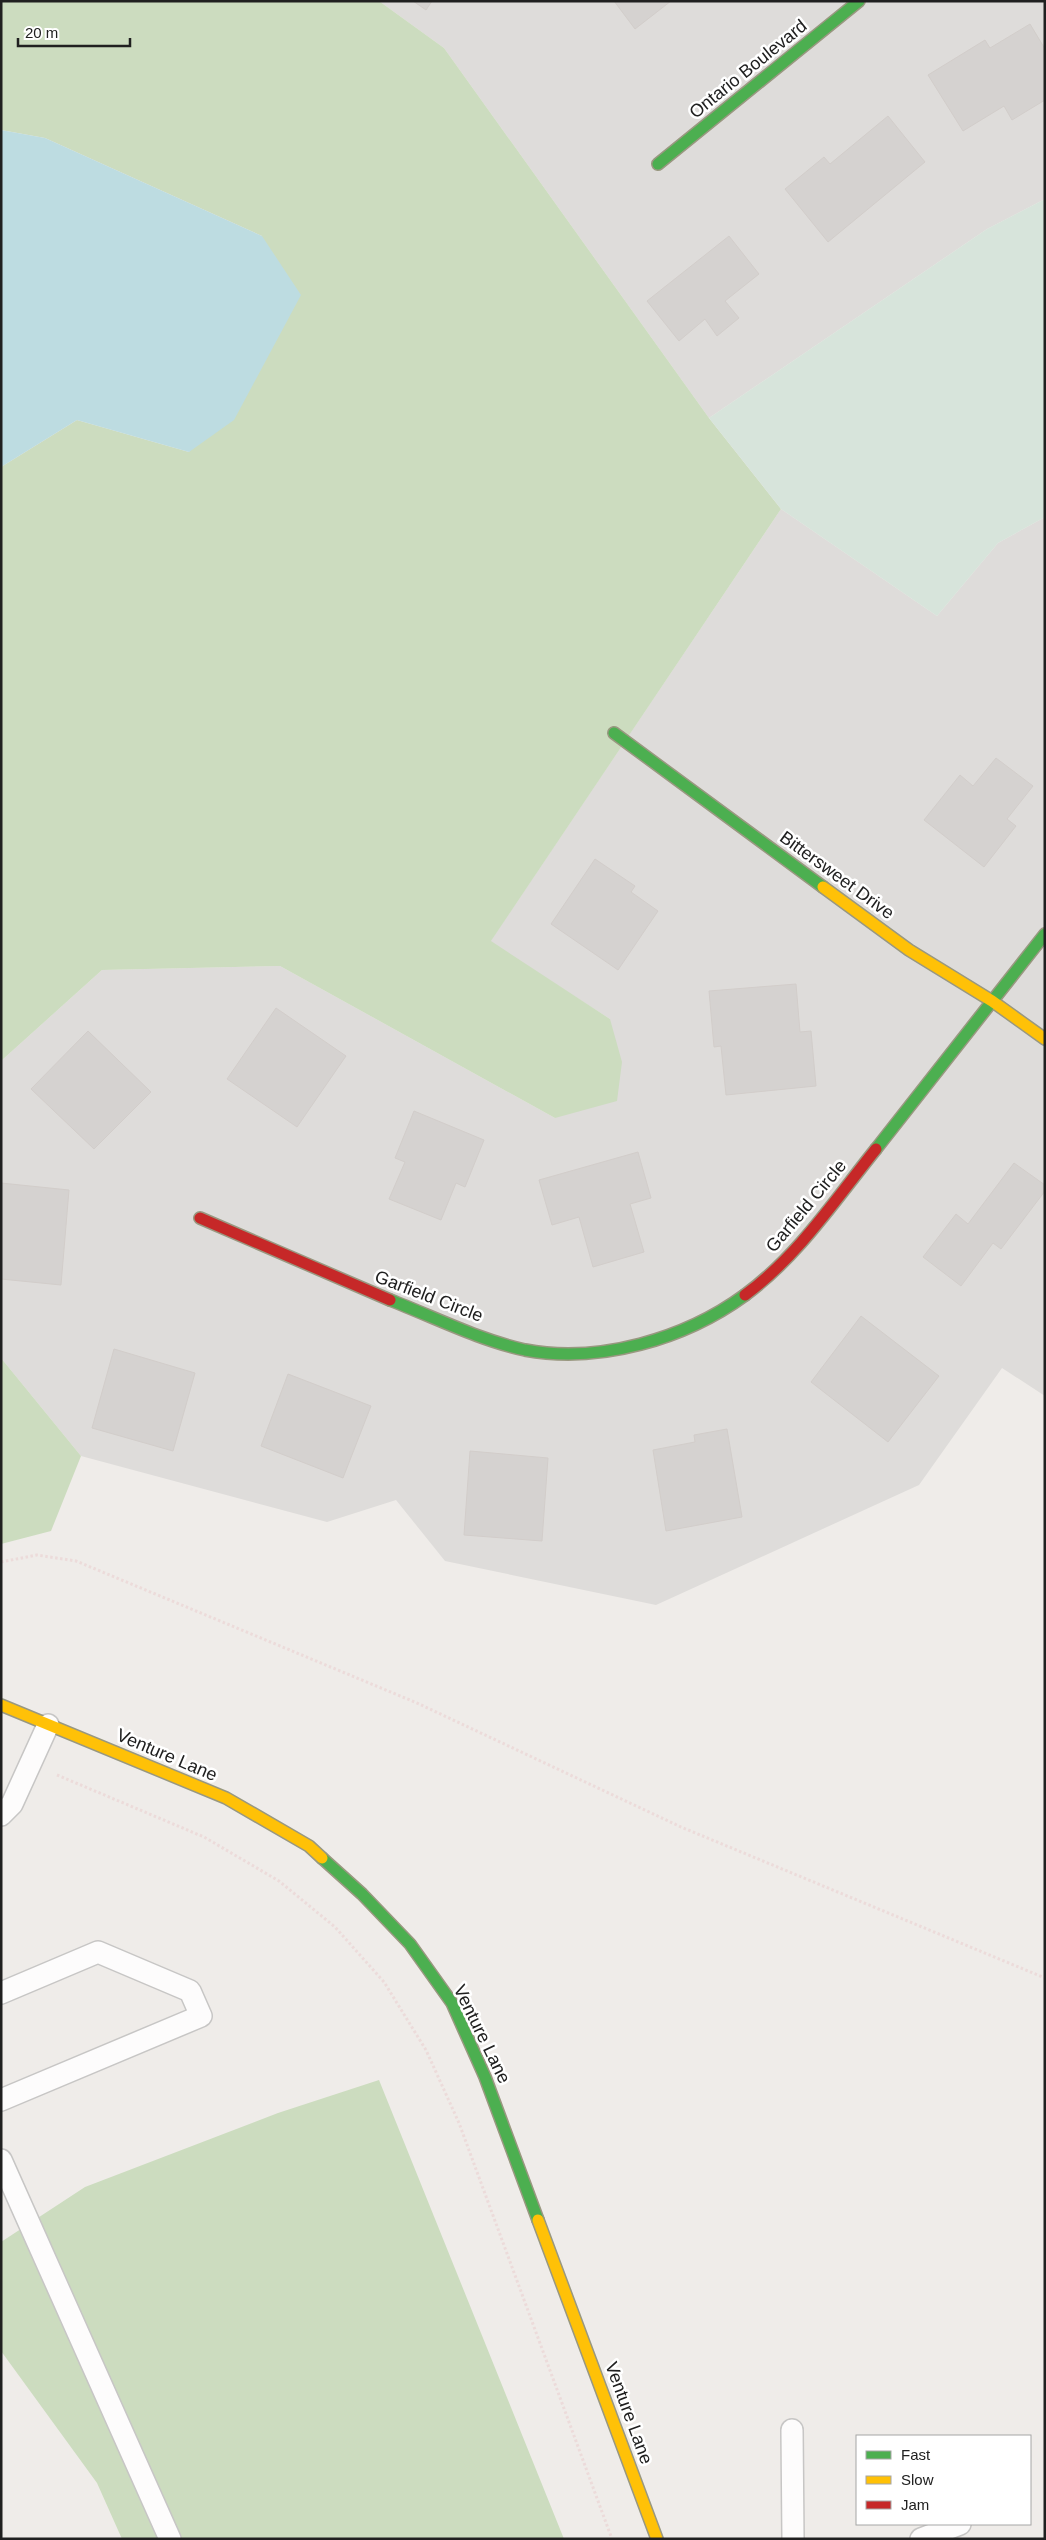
<svg xmlns="http://www.w3.org/2000/svg" width="1046" height="2540" font-family="Helvetica,sans-serif">
  <style>
    .residential { fill: #dedcda }
    .forest { fill: #ccdcbf }
    .wetland { fill: #d7e4db }
    .water { fill: #bddce1 }
    .building { fill: #d5d2d0; stroke: #d2cdca }
    .lines { fill: none; stroke-linecap: round; stroke-linejoin: round }
    .lane-casing { stroke: #c7c6c5; stroke-width: 24 }
    .fast-casing { stroke: #999880; stroke-width: 14 }
    .slow-casing { stroke: #999880; stroke-width: 14 }
    .jam-casing { stroke: #999880; stroke-width: 14 }
    .path { stroke: #ecdbda; stroke-width: 3; stroke-dasharray: 2.5 2.5; stroke-linecap: butt }
    .lane { stroke: #fdfcfc; stroke-width: 21 }
    .fast { stroke: #4caf50; stroke-width: 11 }
    .slow { stroke: #ffc107; stroke-width: 11 }
    .jam { stroke: #c62828; stroke-width: 11 }
    .labels { text-anchor: middle; stroke-width: 5; stroke-linejoin: round; paint-order: stroke }
    .street-label { font-size: 18px; fill: #202020; stroke: #fff }
  </style>
  <rect width="100%" height="100%" fill="#efece9"/>
  <path class="residential" d="M379,1H1045V199L987,229L709,418L444,48Z
    M781,509L937,616L998,543L1045,517V1396L1002,1368L919,1485L656,1605L445,1561L396,1500L327,1522L81,1456L1,1358V1061L102,970L280,966L555,1118L610,1019L490,942Z"/>
  <path class="forest" d="M1,1H379L444,48L709,418L781,509L491,941L610,1019L622,1062L617,1101L555,1118L280,966L102,970L1,1061V467L77,420L189,452L262,236L45,138L1,130Z
    M1,1358L81,1456L51,1531L1,1544Z
    M379,2080L564,2539H122L97,2483L1,2351V2242L85,2187L278,2113Z"/>
  <path class="wetland" d="M1045,199V517L998,543L937,616L781,509L709,418L987,229Z"/>
  <path class="water" d="M1,130L45,138L262,236L301,295L234,420L189,452L77,420L1,467Z"/>
  <path class="building" d="M413,1H432L426,10Z
    M614,1H671L635,29Z
    M1030,24L1045,49V100L1012,120L1004,106L963,131L928,75L985,40L990,48Z
    M888,116L925,162L828,242L785,189L824,157L830,164Z
    M729,236L759,274L725,301L739,318L717,336L705,319L679,341L647,301Z
    M996,758L1033,786L1007,819L1016,826L984,867L924,820L960,775L973,786Z
    M595,859L635,886L631,892L658,911L618,970L551,924Z
    M796,984L800,1032L811,1031L816,1086L726,1095L721,1046L714,1047L709,991Z
    M276,1008L346,1056L297,1127L227,1079Z
    M88,1031L151,1092L94,1149L31,1089Z
    M414,1111L484,1140L465,1187L456,1183L441,1220L389,1199L405,1162L395,1158Z
    M638,1152L651,1198L630,1204L644,1252L593,1267L579,1217L552,1225L539,1180Z
    M1014,1163L1045,1185V1191L1001,1249L993,1243L961,1286L923,1257L956,1214L968,1224Z
    M1,1183L69,1190L61,1285L1,1279Z
    M861,1316L939,1376L888,1442L811,1382Z
    M114,1349L195,1373L173,1451L92,1428Z
    M288,1374L371,1406L343,1478L261,1446Z
    M727,1429L742,1517L666,1531L653,1450L695,1442L694,1435Z
    M470,1451L548,1458L542,1541L464,1535Z"/>
  <g class="lines">
    <g class="lane-casing">
      <path id="lane" d="M1,1815L12,1804L48,1725
        M1,1993L98,1952L190,1991L201,2016L1,2100
        M1,2160L170,2539
        M792,2430L793,2539
        M921,2539L960,2524"/>
    </g>
    <g class="fast-casing">
      <path id="fast" d="M658,164L859,1
        M614,733L823,887
        M876,1149L1045,934
        M390,1300C434,1317 479,1340 525,1350C599,1364 685,1339 745,1295
        M322,1858L362,1894L410,1944L452,2003L485,2077L538,2220"/>
    </g>
    <g class="slow-casing">
      <path id="slow" d="M823,887L909,950L992,1001L1045,1039
        M1,1705L226,1798L309,1846L322,1858
        M538,2220L657,2539"/>
    </g>
    <g class="jam-casing">
      <path id="jam" d="M200,1218L390,1300
        M745,1295C798,1256 835,1200 876,1149"/>
    </g>
    <path class="path" d="M1,1562L37,1555L76,1561L417,1703L681,1827L1045,1978
      M57,1775L204,1837L279,1881L335,1927L384,1982L426,2050L459,2123L612,2539"/>
    <use href="#lane" class="lane"/>
    <use href="#fast" class="fast"/>
    <use href="#slow" class="slow"/>
    <use href="#jam" class="jam"/>
  </g>
  <g class="labels">
    <g class="street-label">
      <text transform="translate(748 69) rotate(-39)" y="6">Ontario Boulevard</text>
      <text transform="translate(837 875) rotate(36)" y="6">Bittersweet Drive</text>
      <text transform="translate(806 1206) rotate(-50)" y="6">Garfield Circle</text>
      <text transform="translate(429 1296) rotate(21)" y="6">Garfield Circle</text>
      <text transform="translate(167 1755) rotate(23)" y="6">Venture Lane</text>
      <text transform="translate(482 2034) rotate(64)" y="6">Venture Lane</text>
      <text transform="translate(629 2413) rotate(70)" y="6">Venture Lane</text>
    </g>
  </g>
  <rect width="1046" height="2540" fill="none" stroke="#202020" stroke-width="5"/>
  <rect x="856" y="2435" width="175" height="90" fill="#ffffff" stroke="#a6a6a6"/>
  <rect x="866" y="2451" width="25" height="8" fill="#4caf50" stroke="#a6a6a6"/>
  <text x="901" y="2460" font-size="15" fill="#202020">Fast</text>
  <rect x="866" y="2476" width="25" height="8" fill="#ffc107" stroke="#a6a6a6"/>
  <text x="901" y="2485" font-size="15" fill="#202020">Slow</text>
  <rect x="866" y="2501" width="25" height="8" fill="#c62828" stroke="#a6a6a6"/>
  <text x="901" y="2510" font-size="15" fill="#202020">Jam</text>
  <path d="M18 38v8h112v-8" fill="none" stroke="#202020" stroke-width="2.5"/>
  <text x="25" y="38" font-size="15" fill="#202020" stroke="#ffffff" stroke-width="4" paint-order="stroke">20 m</text>
</svg>
